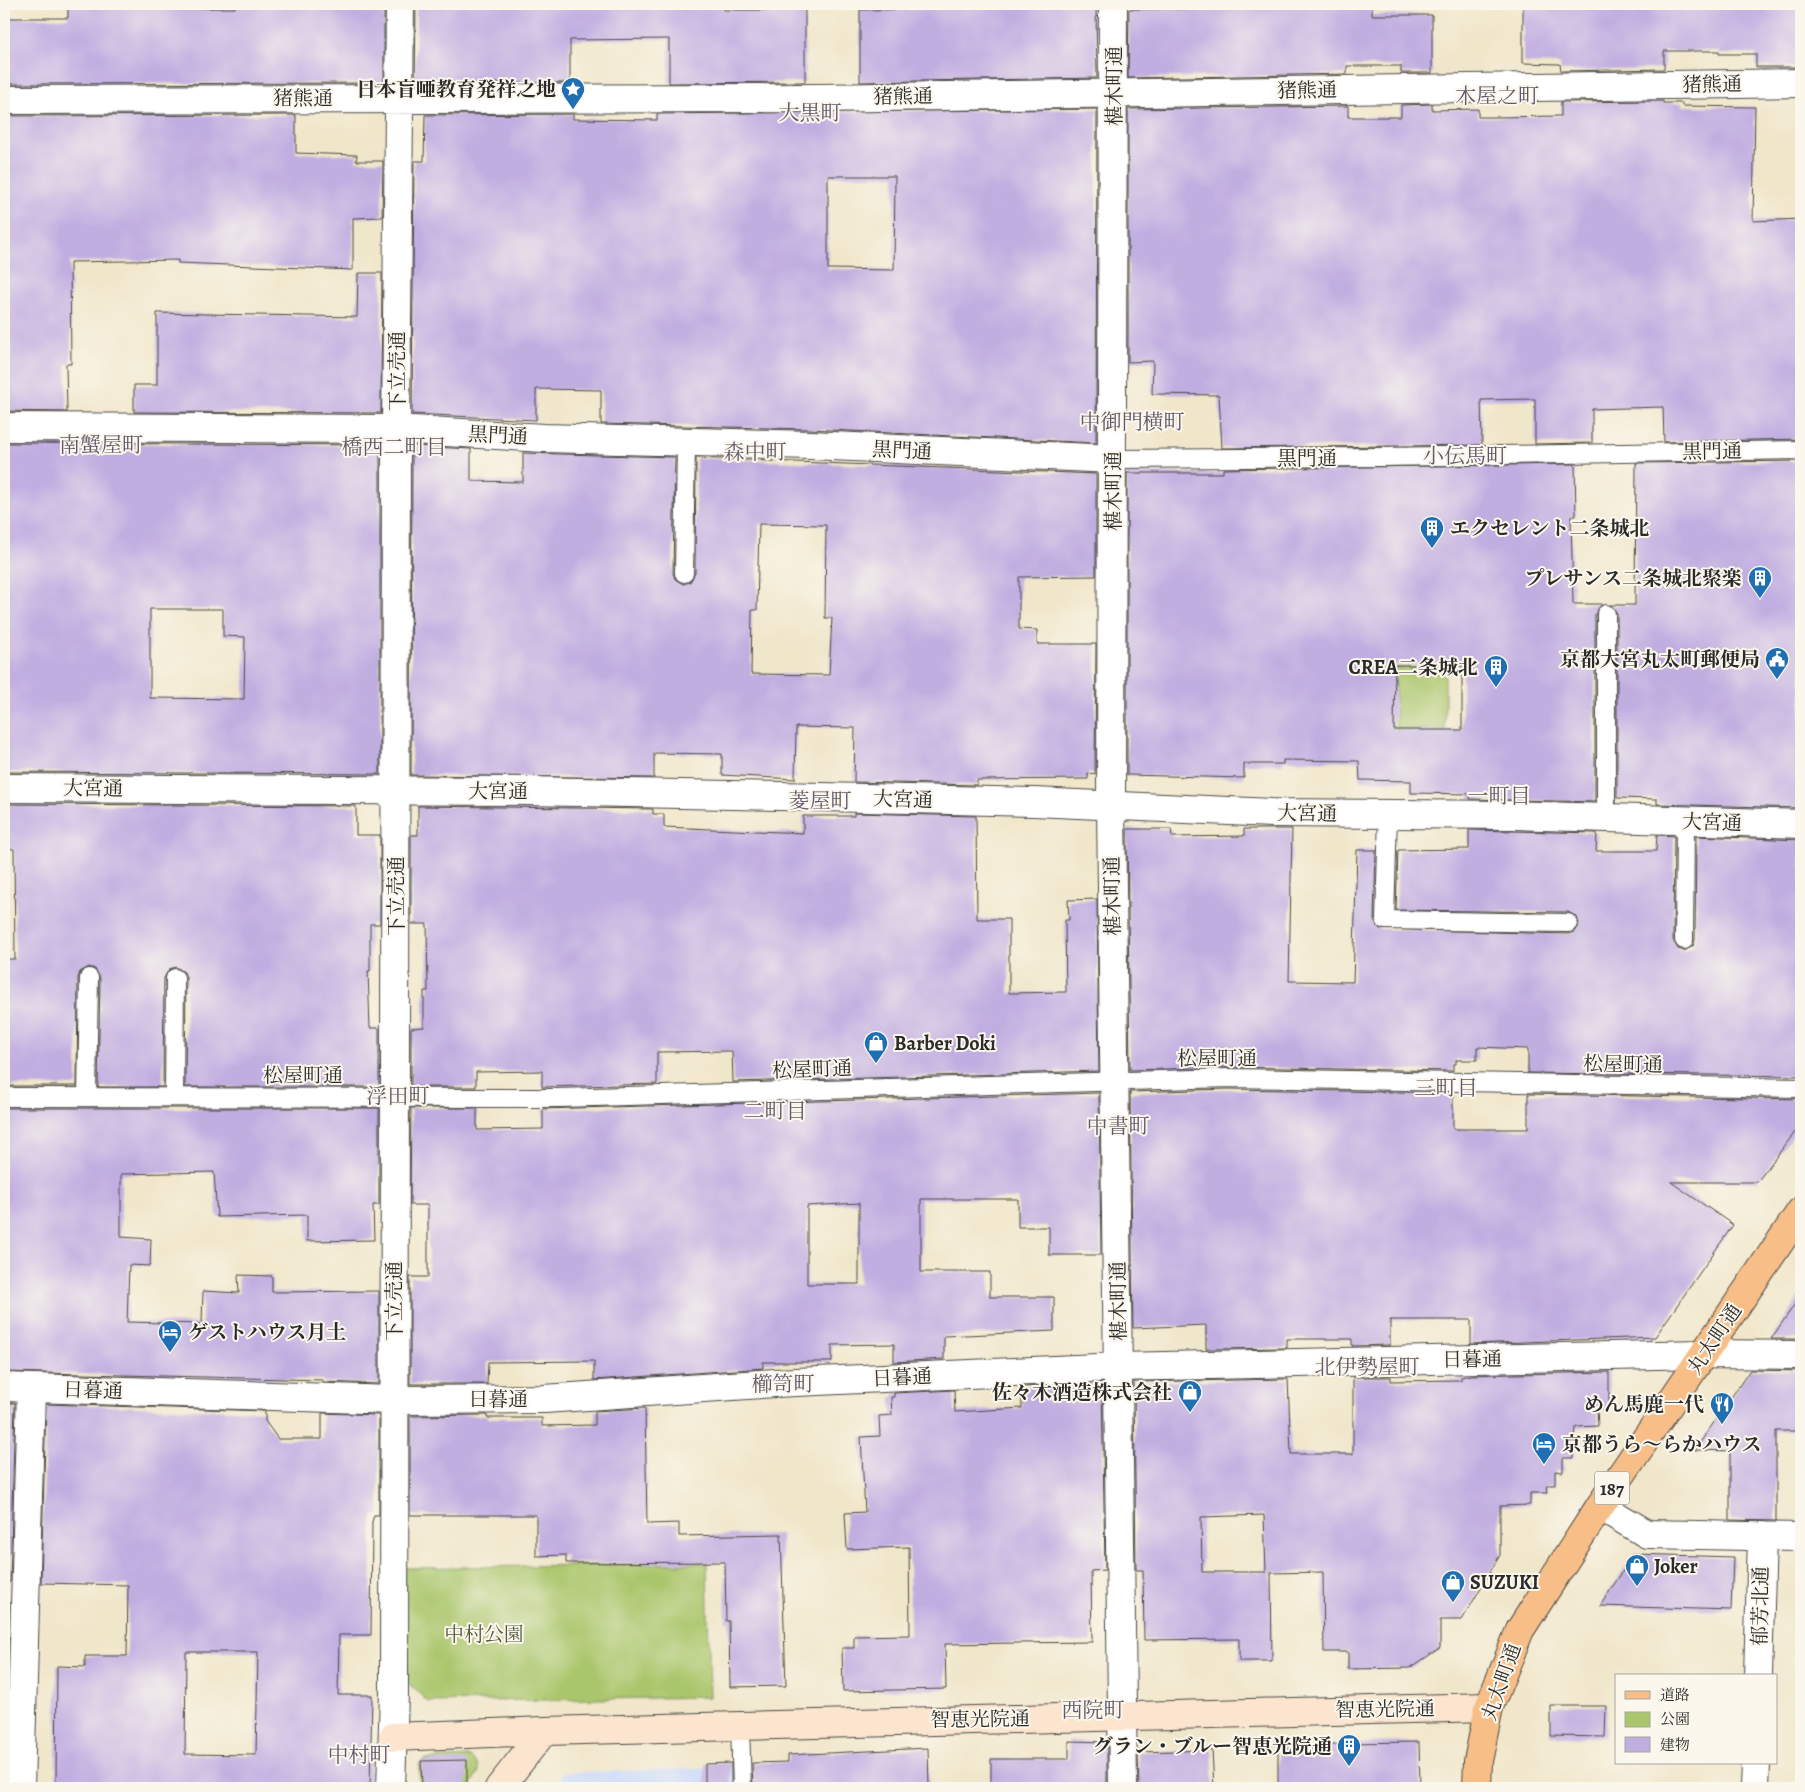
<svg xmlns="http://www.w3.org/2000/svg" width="1805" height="1792" font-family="Alegreya,'Noto Serif JP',serif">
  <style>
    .built { fill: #ccdbf9 }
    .green { fill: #aac66c; stroke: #6a784c }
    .building { fill: #c1aee1; fill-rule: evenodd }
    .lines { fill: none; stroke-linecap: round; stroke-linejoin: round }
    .lane-casing { stroke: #494743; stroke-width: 20 }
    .street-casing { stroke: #494743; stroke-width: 30 }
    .secondary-casing { stroke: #494743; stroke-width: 30 }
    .primary-casing { stroke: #494743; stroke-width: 30 }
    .lane { stroke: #fff; stroke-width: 18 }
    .street { stroke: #fff; stroke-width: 28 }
    .secondary { stroke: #fce5cf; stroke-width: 28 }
    .primary { stroke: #f7be88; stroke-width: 28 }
    .labels { text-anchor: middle; stroke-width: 4; stroke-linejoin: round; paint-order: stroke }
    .shield { fill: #fbf7ec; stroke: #696865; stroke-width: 1 }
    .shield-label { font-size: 19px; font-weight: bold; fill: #2b2b2b }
    .street-label { font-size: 20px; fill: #2b2b2b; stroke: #fbf7ec }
    .poi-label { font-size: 20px; font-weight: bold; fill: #2b2b2b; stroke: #fbf7ec; text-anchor: end }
    .park-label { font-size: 20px; fill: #515a3e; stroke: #fbf7ec }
    .neighbourhood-label { font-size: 21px; fill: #60596b; stroke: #fbf7ec }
  </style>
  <rect width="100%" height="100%" fill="#fbf7ec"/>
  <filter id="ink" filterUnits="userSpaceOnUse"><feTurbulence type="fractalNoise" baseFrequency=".02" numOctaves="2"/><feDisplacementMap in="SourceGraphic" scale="10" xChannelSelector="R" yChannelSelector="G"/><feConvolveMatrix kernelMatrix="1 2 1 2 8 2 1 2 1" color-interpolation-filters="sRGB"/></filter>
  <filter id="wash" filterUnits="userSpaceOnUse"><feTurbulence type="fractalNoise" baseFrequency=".0096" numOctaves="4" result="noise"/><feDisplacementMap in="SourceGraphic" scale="20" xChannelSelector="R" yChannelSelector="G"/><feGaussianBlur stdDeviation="1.12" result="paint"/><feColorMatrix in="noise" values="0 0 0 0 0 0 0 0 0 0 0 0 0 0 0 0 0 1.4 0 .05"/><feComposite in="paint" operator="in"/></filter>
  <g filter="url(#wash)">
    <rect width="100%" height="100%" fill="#f0e6ca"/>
    <path class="built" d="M736,1767L737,1788H562L561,1773Z"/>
    <path class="green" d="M1395,668H1445V730H1396Z
      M707,1563L710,1697L428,1702L406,1681L404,1568Z
      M470,1757L477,1763L479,1771L469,1788H420L419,1764L424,1759Z"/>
    <g id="blocks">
      <path class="building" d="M68,4H168V8H235V4H330V7H384V83L4,84V18H68Z
        M422,4H723V10H777V4H805V82L669,83V39L570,40V83H415L416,7H422Z
        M935,4H1096L1097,78L860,82V10L935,9Z
        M1197,4H1372V15H1432V73H1401V66H1347V74L1128,78L1129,9H1197Z
        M1523,4H1801V67H1756V54H1719V51H1664V69L1561,71L1560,64L1523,63Z
        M1663,101V103H1682V106L1755,107L1753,221L1801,219V439L1664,442L1663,407L1592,409V443L1535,444V399L1481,400L1482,445L1222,448L1219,395L1152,394L1153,361L1128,362V109L1348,106V117H1401V105L1432,104V110L1478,109V117H1496L1561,116V102Z
        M1097,109L1096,443L810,429L601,424V390L536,389V420L412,414L414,161H424L425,115L573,114V119L657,120V114ZM828,176H895L894,270L828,269Z
        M296,115V153L357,155L356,161H383L382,217L353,218V270L178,263V260L70,262L71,364H66L67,412L4,411V116Z
        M358,273H382L381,413L134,412V385H157V313L357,317Z
        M4,443L380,445V774L4,772ZM150,609H223V636L245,637L244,699L150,698Z
        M412,446L471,449V481L523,482V453L675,457L673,573L675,579L683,584L690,582L695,573L696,458L1096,474V576L1019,577V629L1037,630V644H1096L1095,774L1088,773V779L977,780V785L854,782L855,728L796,727L795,779L722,775V754L654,753V778L411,775ZM759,524L826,525L825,618H832L829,675L751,674L752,610H757Z
        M1801,461V808L1657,804V799L1617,798V614L1610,605H1635L1636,463Z
        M1575,464L1576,516H1571L1573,604H1602L1595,614V802L1470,799V794L1411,793V781L1360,780L1359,761L1283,760V764H1244V778L1127,775V473H1223V469ZM1395,665H1462V730H1394Z
        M4,804L356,806V835H380V924H370V971H368L370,1028H379V1087H185L186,978L184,972L176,967L169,969L164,978L163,1087H98L100,978L95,969L89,967L80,972L78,978L77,1086H4V959H15L14,849L4,848Z
        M418,806L653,809V814H664V827L803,833V816H854V813L976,816L977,919H1009V993L1066,992L1065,920H1069L1068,900L1097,899L1099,1071L733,1082L732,1051L657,1052V1084L542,1087V1071L476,1072V1087H411V1028L424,1027V991H428L427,924H411V835H418Z
        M1127,829H1171L1172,837L1244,836V829H1292L1289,981L1353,982L1357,850H1376L1374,920L1380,929L1568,934L1574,932L1579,924L1577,917L1568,912L1396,910L1398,850L1469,849V830L1597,833L1596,851H1656L1657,835L1674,836L1673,940L1678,949L1684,951L1693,946L1695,940L1696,836L1801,840V1076L1528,1073V1049L1477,1047V1060H1456V1064H1453V1071L1229,1067L1130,1070Z
        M1229,1089L1453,1093V1129H1528V1094L1799,1099V1127L1757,1182H1671L1733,1225L1655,1337L1471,1344V1320H1390V1345L1352,1346V1339H1287V1348L1206,1349V1325L1133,1328L1130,1092Z
        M1099,1093L1101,1255H1049V1227H1018V1199H921V1272H990V1297H1054V1331L944,1336V1359L894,1362V1344L832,1345V1362H763V1368L594,1380V1361L488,1362L487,1384H410V1277H428V1205H410L411,1108H477V1130L543,1129V1109ZM859,1203V1284H807V1206Z
        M4,1108H379V1205H373L374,1240L307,1241V1215L217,1217L214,1172L121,1174V1237L151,1239L150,1266L129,1265L127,1322L202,1324L203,1291L239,1293L238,1275L272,1276V1292L379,1291V1384L323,1382V1380L4,1372Z
        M1801,1295V1339H1771Z
        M1750,1370L1801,1371V1431H1776V1521L1730,1520V1451L1695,1450Z
        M1609,1372V1409H1597L1598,1426L1576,1427L1574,1458H1563V1472L1555,1471V1485H1547L1548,1493H1530V1505L1500,1506V1555L1462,1620H1440V1648L1410,1668L1348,1669V1652H1324L1323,1572L1271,1573L1272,1661H1239V1639L1144,1640L1143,1570H1136L1134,1382L1288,1379L1291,1454H1353V1377H1391V1381L1461,1380V1377L1471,1375ZM1264,1515L1266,1572H1202L1201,1517Z
        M1102,1383L1105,1570L1091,1571L1092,1642L945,1644L946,1689L843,1691L842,1648H854V1636L910,1635L909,1547L847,1549L845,1513L865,1512L861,1437L880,1436L879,1416L892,1415L891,1397H894V1393L954,1390L955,1412L1022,1408L1021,1387Z
        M4,1403H15L10,1582H4Z
        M46,1404L265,1411V1421L278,1439H322V1413L379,1415V1515H374L372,1522L371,1635H339L338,1695H372L370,1788H56L57,1666L85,1667V1656H127L128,1585L41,1583ZM186,1652H258L256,1755L185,1754Z
        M645,1408L647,1524L679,1523V1536L781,1534L786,1686L730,1687L729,1621H726L725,1562L566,1563V1555L536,1556V1515H410V1416L487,1415V1418H542V1426L595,1425V1411Z
        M1634,1554L1733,1557L1731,1610L1600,1606Z
        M1551,1706H1606L1605,1737L1551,1736Z
        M1069,1741L1107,1742V1788H991V1759H1069Z
        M1419,1742L1420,1788H1278V1749H1318V1745H1345L1346,1743Z
        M928,1748L929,1788H753L752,1763L788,1762V1755Z
        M1212,1750L1214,1788H1139L1138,1752Z
        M467,1760V1786L422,1788L421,1761Z
        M731,1763V1788H705V1764Z"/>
    </g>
  </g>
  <g filter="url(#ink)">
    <use href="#blocks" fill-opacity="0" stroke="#494743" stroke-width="1"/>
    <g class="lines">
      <g class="lane-casing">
        <path id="lane" d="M1113,459L1381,457L1801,450
          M684,573L686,443
          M1606,614V818
          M1388,814L1385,920L1568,923
          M1684,940L1685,821
          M4,1097L559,1098L1229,1078L1801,1088
          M87,1097L89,978
          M174,1097L175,978
          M740,1725L742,1788"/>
      </g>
      <g class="street-casing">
        <path id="street" d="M1113,4L1111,806L1123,1788
          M4,100L818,98L1801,83
          M4,427L396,429L544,438L810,445L1113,459
          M4,788L527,791L779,796L1034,802L1272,813L1513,815L1801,824
          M4,1387L393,1400L544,1399L775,1383L1119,1367L1703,1354L1801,1355
          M1600,1506L1647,1534L1801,1537
          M1758,1676L1762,1536
          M20,1788L31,1389
          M391,1788L394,1694L396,429L400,4
          M1755,1788L1756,1763"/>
      </g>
      <g class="secondary-casing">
        <path id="secondary" d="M393,1737L544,1731
          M499,1788L544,1731L1489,1707"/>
      </g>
      <g class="primary-casing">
        <path id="primary" d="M1477,1788L1478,1761L1489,1707L1520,1630L1600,1506L1801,1211"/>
      </g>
      <use href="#lane" class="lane"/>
      <use href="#street" class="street"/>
      <use href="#secondary" class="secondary"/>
      <use href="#primary" class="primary"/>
    </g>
  </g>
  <defs>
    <g id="sight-pin" transform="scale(1.25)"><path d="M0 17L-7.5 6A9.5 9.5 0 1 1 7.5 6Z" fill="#1f6fb2" stroke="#fbf7ec"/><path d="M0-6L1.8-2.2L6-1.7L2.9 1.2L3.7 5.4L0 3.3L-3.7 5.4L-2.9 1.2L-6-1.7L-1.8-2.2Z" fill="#fff"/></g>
    <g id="building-pin" transform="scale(1.25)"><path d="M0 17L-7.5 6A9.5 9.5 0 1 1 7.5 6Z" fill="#1f6fb2" stroke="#fbf7ec"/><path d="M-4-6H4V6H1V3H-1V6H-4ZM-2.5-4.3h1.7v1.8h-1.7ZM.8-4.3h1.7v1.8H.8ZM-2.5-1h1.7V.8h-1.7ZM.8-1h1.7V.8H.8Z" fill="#fff"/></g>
    <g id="civic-pin" transform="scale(1.25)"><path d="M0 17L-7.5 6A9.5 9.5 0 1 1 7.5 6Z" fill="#1f6fb2" stroke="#fbf7ec"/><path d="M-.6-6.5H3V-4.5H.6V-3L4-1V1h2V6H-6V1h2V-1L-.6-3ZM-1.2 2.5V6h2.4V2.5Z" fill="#fff"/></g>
    <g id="shop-pin" transform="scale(1.25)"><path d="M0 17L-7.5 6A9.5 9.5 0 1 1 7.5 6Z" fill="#1f6fb2" stroke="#fbf7ec"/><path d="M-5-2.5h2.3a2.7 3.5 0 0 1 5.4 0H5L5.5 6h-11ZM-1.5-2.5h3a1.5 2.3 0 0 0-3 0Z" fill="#fff"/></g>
    <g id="hotel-pin" transform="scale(1.25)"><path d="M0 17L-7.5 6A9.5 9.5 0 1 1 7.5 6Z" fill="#1f6fb2" stroke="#fbf7ec"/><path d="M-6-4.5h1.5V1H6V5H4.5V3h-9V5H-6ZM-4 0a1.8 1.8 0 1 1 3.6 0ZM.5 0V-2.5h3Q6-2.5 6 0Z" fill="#fff"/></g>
    <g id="restaurant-pin" transform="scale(1.25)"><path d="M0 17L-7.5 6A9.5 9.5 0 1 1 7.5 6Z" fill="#1f6fb2" stroke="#fbf7ec"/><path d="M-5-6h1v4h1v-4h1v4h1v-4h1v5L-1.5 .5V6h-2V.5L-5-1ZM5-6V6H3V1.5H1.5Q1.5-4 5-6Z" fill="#fff"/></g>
  </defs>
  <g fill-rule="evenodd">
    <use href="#sight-pin" x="573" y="89"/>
    <use href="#building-pin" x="1432" y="528"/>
    <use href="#building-pin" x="1760" y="578"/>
    <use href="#civic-pin" x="1777" y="659"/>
    <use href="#building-pin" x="1496" y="667"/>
    <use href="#shop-pin" x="876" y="1043"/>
    <use href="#hotel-pin" x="170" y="1332"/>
    <use href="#shop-pin" x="1190" y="1392"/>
    <use href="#restaurant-pin" x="1722" y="1404"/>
    <use href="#hotel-pin" x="1544" y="1444"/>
    <use href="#shop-pin" x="1637" y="1566"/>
    <use href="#shop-pin" x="1453" y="1582"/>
    <use href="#building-pin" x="1349" y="1746"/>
  </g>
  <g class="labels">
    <rect class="shield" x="1594.5" y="1471.5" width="35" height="33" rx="4"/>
    <g class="shield-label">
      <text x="1612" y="1495">187</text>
    </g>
    <g class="street-label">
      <text transform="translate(1712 84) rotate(-1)" y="7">猪熊通</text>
      <text transform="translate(1114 86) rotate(-90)" y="7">椹木町通</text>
      <text transform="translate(1307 90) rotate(-1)" y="7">猪熊通</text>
      <text transform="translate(903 96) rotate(-1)" y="7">猪熊通</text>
      <text x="303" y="105">猪熊通</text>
      <text transform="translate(397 371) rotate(-90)" y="7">下立売通</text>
      <text transform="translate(498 435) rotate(3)" y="7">黒門通</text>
      <text transform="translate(902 450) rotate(3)" y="7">黒門通</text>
      <text transform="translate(1712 451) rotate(-1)" y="7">黒門通</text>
      <text x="1307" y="465">黒門通</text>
      <text transform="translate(1113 491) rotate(-90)" y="7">椹木町通</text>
      <text transform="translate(93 788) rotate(1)" y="7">大宮通</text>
      <text x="498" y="798">大宮通</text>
      <text transform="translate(903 799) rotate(2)" y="7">大宮通</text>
      <text transform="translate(1307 813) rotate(1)" y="7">大宮通</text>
      <text transform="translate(1712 822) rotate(2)" y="7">大宮通</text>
      <text transform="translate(396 896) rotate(-90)" y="7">下立売通</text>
      <text transform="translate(1112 896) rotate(-91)" y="7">椹木町通</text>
      <text x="1217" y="1065">松屋町通</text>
      <text transform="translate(1623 1064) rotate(1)" y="7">松屋町通</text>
      <text transform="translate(812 1069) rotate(-2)" y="7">松屋町通</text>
      <text x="303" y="1082">松屋町通</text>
      <text transform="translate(394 1301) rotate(-90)" y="7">下立売通</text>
      <text transform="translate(1118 1301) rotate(-91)" y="7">椹木町通</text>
      <text transform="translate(1714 1339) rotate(-56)" y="7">丸太町通</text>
      <text transform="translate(1472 1359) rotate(-1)" y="7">日暮通</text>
      <text transform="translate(902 1377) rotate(-3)" y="7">日暮通</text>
      <text transform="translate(93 1390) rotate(2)" y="7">日暮通</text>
      <text x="498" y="1406">日暮通</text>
      <text transform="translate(1760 1606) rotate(-89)" y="7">郁芳北通</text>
      <text transform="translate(1501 1682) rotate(-71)" y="7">丸太町通</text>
      <text transform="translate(1385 1709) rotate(-1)" y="7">智恵光院通</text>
      <text transform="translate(980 1719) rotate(-1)" y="7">智恵光院通</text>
    </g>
    <g class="poi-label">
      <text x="556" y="96">日本盲唖教育発祥之地</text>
      <text x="1450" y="535" text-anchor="start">エクセレント二条城北</text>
      <text x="1742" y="585">プレサンス二条城北聚楽</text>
      <text x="1760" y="666">京都大宮丸太町郵便局</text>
      <text x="1478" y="674">CREA二条城北</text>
      <text x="894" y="1050" text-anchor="start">Barber Doki</text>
      <text x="188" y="1339" text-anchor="start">ゲストハウス月土</text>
      <text x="1172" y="1399">佐々木酒造株式会社</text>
      <text x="1704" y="1411">めん馬鹿一代</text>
      <text x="1562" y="1451" text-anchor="start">京都うら〜らかハウス</text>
      <text x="1654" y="1573" text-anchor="start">Joker</text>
      <text x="1470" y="1589" text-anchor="start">SUZUKI</text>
      <text x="1332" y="1753">グラン・ブルー智恵光院通</text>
    </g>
    <g class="park-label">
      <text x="484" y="1641">中村公園</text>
    </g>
    <g class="neighbourhood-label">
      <text x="1497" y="103">木屋之町</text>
      <text x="810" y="120">大黒町</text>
      <text x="1132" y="429">中御門横町</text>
      <text x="101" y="452">南蟹屋町</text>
      <text x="394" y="454">橋西二町目</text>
      <text x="755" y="459">森中町</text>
      <text x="1465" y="463">小伝馬町</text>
      <text x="1499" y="803">一町目</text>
      <text x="820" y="808">菱屋町</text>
      <text x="1446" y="1095">三町目</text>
      <text x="398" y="1103">浮田町</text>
      <text x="775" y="1118">二町目</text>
      <text x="1118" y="1133">中書町</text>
      <text x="1367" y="1374">北伊勢屋町</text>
      <text x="783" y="1391">櫛笥町</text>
      <text x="1093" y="1717">西院町</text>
      <text x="359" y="1762">中村町</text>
    </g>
  </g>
  <rect width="1805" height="1792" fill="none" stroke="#fbf7ec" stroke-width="20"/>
  <rect x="1615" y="1674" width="162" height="90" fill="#fbf7ec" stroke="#a8a59f"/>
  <rect x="1625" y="1691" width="25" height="8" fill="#f7be88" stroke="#a8a59f"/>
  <text x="1660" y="1700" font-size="15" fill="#2b2b2b">道路</text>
  <rect x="1625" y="1712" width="25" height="15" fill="#aac66c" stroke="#a8a59f"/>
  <text x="1660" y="1724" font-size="15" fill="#2b2b2b">公園</text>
  <rect x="1625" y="1737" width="25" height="15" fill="#c1aee1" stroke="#a8a59f"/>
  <text x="1660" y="1750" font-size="15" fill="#2b2b2b">建物</text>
</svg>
